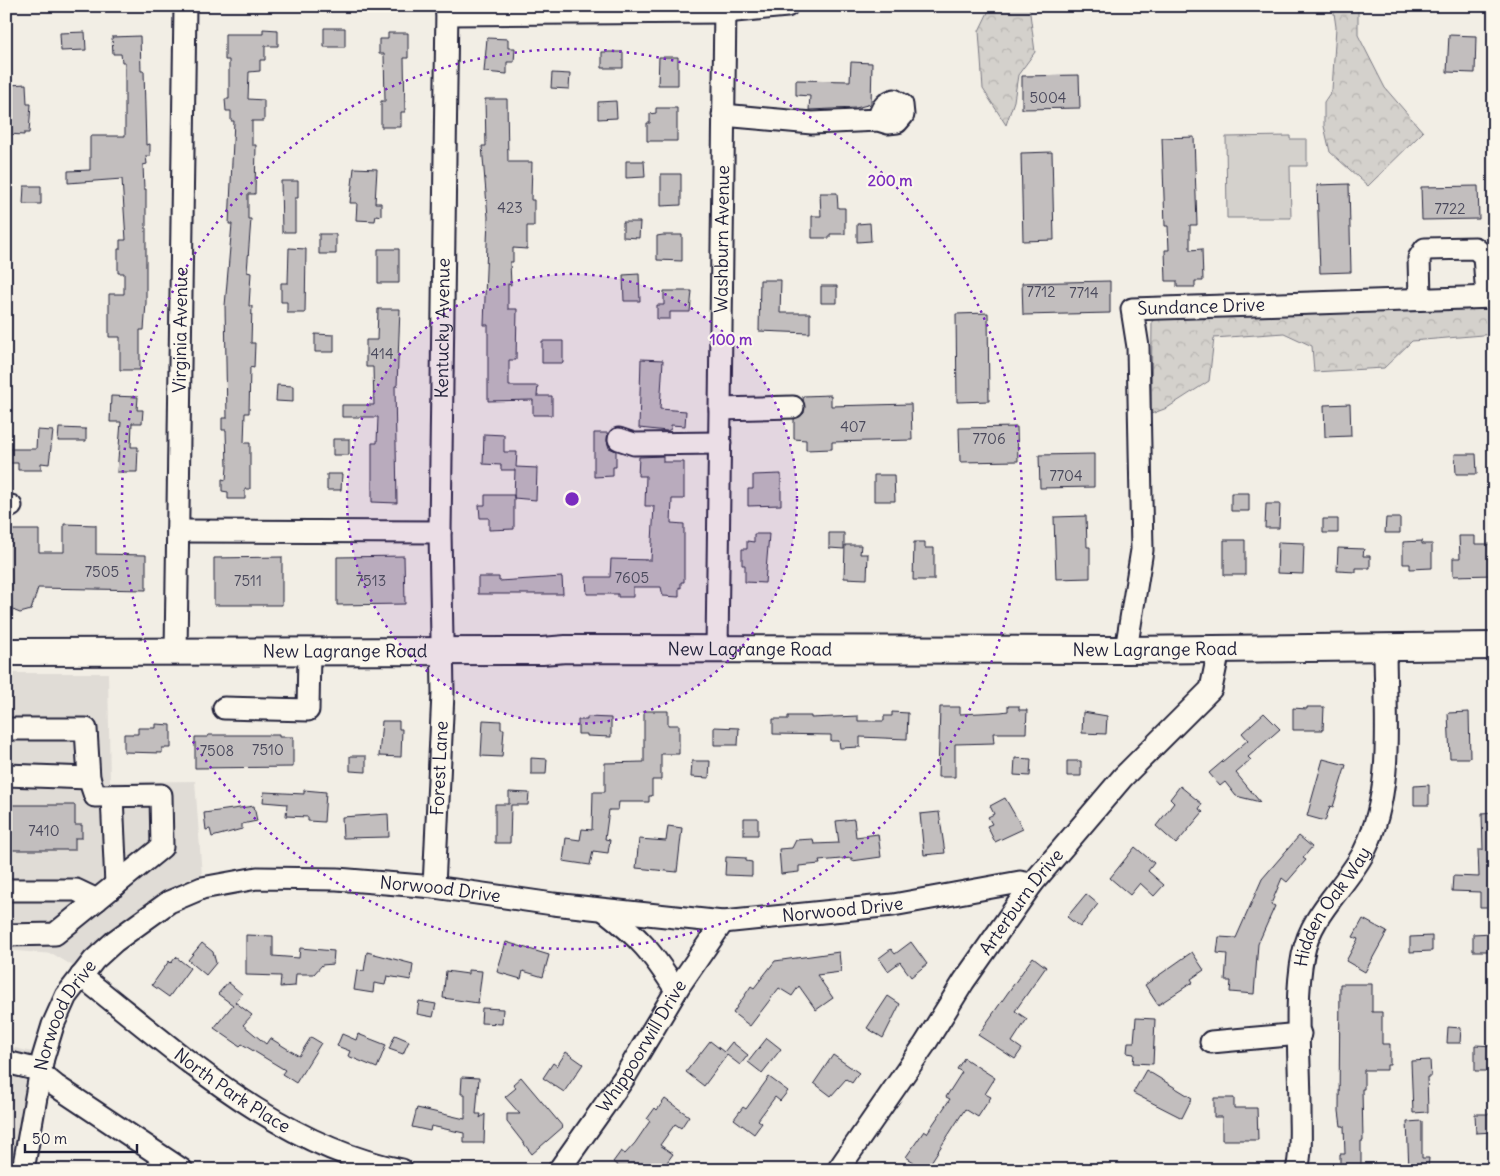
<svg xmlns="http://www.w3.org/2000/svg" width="1500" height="1176" font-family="Delius,sans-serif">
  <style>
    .built { fill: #e0dcd6 }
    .green { fill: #d4d1cc; stroke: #7b7a84 }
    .forest { fill: url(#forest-crowns); stroke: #7b7a84 }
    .building { fill: #c2bebe; stroke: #22223b }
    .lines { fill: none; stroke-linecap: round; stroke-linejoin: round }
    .minor-casing { stroke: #22223b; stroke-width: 25 }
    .major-casing { stroke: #22223b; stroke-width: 30 }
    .minor { stroke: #fbf7ec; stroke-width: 21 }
    .major { stroke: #fbf7ec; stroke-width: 26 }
    .ring { fill: none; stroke: #7b2cbf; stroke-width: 2.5; stroke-dasharray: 2.5 5 }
    .labels { text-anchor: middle; stroke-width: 4.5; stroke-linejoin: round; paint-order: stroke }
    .number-label { font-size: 15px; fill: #4a495c }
    .street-label { font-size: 18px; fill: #22223b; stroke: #fbf7ec }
    .centre { fill: #7b2cbf; stroke: #fbf7ec; stroke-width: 2.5 }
    .ring-label { font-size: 15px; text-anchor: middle; font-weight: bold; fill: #7b2cbf; stroke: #fbf7ec; stroke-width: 4.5; stroke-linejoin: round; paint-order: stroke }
  </style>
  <defs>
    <pattern id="forest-crowns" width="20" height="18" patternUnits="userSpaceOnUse" patternTransform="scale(1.25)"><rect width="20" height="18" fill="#d4d1cc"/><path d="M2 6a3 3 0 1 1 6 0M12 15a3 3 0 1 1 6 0" fill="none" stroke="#b6b3b0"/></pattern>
  </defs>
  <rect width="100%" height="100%" fill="#f2eee5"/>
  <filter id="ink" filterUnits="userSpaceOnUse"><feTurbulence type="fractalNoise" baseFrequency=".02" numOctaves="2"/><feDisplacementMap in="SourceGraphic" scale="10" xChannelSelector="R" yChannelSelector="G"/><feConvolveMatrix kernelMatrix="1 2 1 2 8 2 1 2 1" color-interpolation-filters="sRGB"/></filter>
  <g filter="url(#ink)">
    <path class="built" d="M6,673H108L110,782L195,781L202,876L185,880L132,914L73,966L53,954L6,950Z
      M6,1046L32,1052L11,1170H6Z"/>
    <path class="green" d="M1290,136V139H1307V166H1290L1291,218H1227L1226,137Z"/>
    <path class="forest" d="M991,6H1029L1035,52L1018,75L1014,101L1006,125L983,89L979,31Z
      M1333,6H1358V35L1385,88L1423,132L1368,186L1330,152L1324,126V102L1332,90L1336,27Z
      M1494,306V334L1412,341L1384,368L1314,372L1312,346L1284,333L1214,338L1209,381L1167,408L1151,414L1152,321L1162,314Z"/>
    <path class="building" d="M324,28H345V47H324Z
      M263,29L278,30V46H265V60H260V71L249,72L248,99L264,100V121H252V145H256L255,194H248V219H251L247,272L251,273L249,306H252L251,343H255L254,368L250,367L249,413H245L244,443H250V489H245V499H228V492L222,491V479L226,480L227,467L226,430H222V418H227L225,306L232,224H229L234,121H231V111H226L225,99H229V60H225V34H263Z
      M85,32L86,50L61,51L60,33Z
      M388,33H408V58H404L405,112H401V127H381V101H385L384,54H379V39H388Z
      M1449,35L1476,36L1475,73L1447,72Z
      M140,36L141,71H144L146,145L150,144V156H146L147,164L143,165L144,189H146V303L144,330H140V370H120V337H109V294H124V273H118V249H120V240H126L122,179L68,183V171L90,170V136H125V62H122L121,54H113L112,37Z
      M487,38L508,39V48H515L514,62H507V74L484,72Z
      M602,52H623V68H602Z
      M659,57H678V85H658Z
      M851,62L872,63L871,104L856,108L809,110L810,96L796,95V80L850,81Z
      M552,73L570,74L569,89L551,88Z
      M1079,75L1080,108L1022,109V76Z
      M26,84L27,104H31L29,133H24V135L8,134L10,102L9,85Z
      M485,99H507L508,162H532L531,200H534V226H527V249L513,248V262H510L511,285L508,284V309H517L516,360H509V386H538L537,396H552V415H533V400L488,401V325H484L488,217L482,146H486Z
      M616,101L617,118L598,119V102Z
      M656,108H677V141H647V123H650V114L656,113Z
      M1194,137L1197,225H1190V250L1202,249L1203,281H1195V287H1177V281H1166L1165,250H1169L1168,226H1165L1162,138Z
      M1052,152L1054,240L1023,241L1021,153Z
      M626,161H644L645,177L626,178Z
      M354,168L377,169L375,203H381V216L376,215L375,221L356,220L357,203H350Z
      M661,174H681V205L661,206Z
      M281,181H298V198H295V232H282Z
      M1349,184L1351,272L1320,273L1317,185Z
      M24,186H41V204H23Z
      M1478,186L1479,219L1422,220L1421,187Z
      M820,193H837L838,208H845V234H830V238H812V216H821Z
      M623,222H640L639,238L623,237Z
      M870,223L871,241L857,242V224Z
      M319,234H336V254H319Z
      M663,235H682V261L657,260V236Z
      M289,248L306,249L305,313H287V302H281V283H288Z
      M378,249H399V283H378Z
      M639,274L640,301H624L623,275Z
      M760,280H781L780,313H810V333L759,331Z
      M1110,281V313L1023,315L1022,283Z
      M821,286H837V303H821Z
      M664,291H692L690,312H670V319H657V305H664Z
      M378,309H400L397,386H395L397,503L372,502V443H377L378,417H342V405H374L373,367H366V340H377Z
      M988,313L989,401L957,402L956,314Z
      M315,334L334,335V352H315Z
      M542,341H563V363H542Z
      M641,359L663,360L660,409L686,411L685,426L671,425V429L667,431L639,428Z
      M277,385L293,386V402L276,401Z
      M831,395V406L911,404L912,440L832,442V449L806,450V440L794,439V419L804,413L803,396Z
      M111,396L138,397L137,410H143L142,423H132L131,447H138L137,472H117L121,422H110Z
      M1350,404L1351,436L1325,437L1324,405Z
      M1017,427L1018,461L960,462L959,428Z
      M59,428L86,429V441H58Z
      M37,430L53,431L49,464L41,463V470H18V463H6V449H36Z
      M594,433H608L607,441L609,448L616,451V467H613V476L594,477Z
      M484,434L504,435V452H517L516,467L537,468L536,500L514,498L515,470H501V465L483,464Z
      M333,439H349V455H333Z
      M1094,454V487L1040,488L1039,455Z
      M1455,454H1476L1477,474H1456Z
      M663,456V462H684V499H672L671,523L684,524V582H681V588L679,587V597L663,596L661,587H633V597H618V594H587L586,577H610L611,559L651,560L654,506H645L646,476H638L639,457Z
      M327,474H342L341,490H327Z
      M781,474V505L748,506V489H753V475Z
      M874,475H894L895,501H874Z
      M1231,493H1249V511H1231Z
      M485,495H514V529L489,530V518H480L479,505H485Z
      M1266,504H1280L1279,528H1265Z
      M1086,516L1087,547H1090V578L1056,579L1054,517Z
      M1386,518H1400V533H1385Z
      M1323,519H1338V533H1323Z
      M64,524L96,525V554L146,555V590L38,588L31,610L20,613L15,611L6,603V530H39V552H64Z
      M829,533H844V549L829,548Z
      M754,534H769L765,583L745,582V565H742V549H747V541L754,542Z
      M1459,536H1475V544H1492L1494,575L1453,576V558H1460Z
      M1224,540H1245V575H1224Z
      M1422,541V544H1432V568L1410,569V564H1403V542Z
      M914,542H925V548H934V580H913Z
      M1278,542L1304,543L1303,574L1277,573Z
      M845,545H861L860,554H868L867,579L844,578Z
      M1338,548L1364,549L1363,556H1370V568H1356V572L1337,571Z
      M404,556L405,604L337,605V557Z
      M282,557V605H214V558Z
      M478,577H499V581L562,577L563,594H478Z
      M1008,706H1019V710H1027L1026,733H993L994,743L955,744V777H938L940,707H960V714L1001,712L1008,711Z
      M1307,707H1324L1323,730H1293V708L1307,709Z
      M644,711H668V725H679V754H661V780H652V796H649V802H619L618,810H609L605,839L610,840L608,853L593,851L590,865L563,861L566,838L580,840L582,829L592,830L593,792H605V763L644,762Z
      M892,712L908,713L907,739L860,737V747L840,748L839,741H831V735L773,734V719H788V716H811V718L858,716V721H884V716H892Z
      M1083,712L1107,716L1106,734L1082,733Z
      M1469,712L1470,758H1450L1448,713Z
      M1264,713L1280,729L1248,757L1251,760L1236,773L1260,802L1236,796L1225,782L1220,786L1209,773L1248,740L1242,733Z
      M587,717L611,718V737L587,736V734H578V720H587Z
      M483,720L501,721V729H504L502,757L481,756Z
      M382,721H399V729H402L401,757L379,756Z
      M156,724L171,725V748H162V753L124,752V734H138V728H156Z
      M714,727L739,728L738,745H714Z
      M208,735H279V737H293V767L195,768V737H208Z
      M350,756H366V772L350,771Z
      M531,758L547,759L546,774H531Z
      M1015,758L1031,759L1030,776L1014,775Z
      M1323,759L1346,765L1333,807L1330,806L1325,821L1307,816Z
      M692,761H710L709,778L691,777Z
      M1067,761H1081V776H1067Z
      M1429,785V805H1414V786Z
      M1180,786L1202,804L1199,809L1203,812L1176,844L1156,826L1174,803L1170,799Z
      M304,790L326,792L324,822L308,821V817L286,816L287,804L263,802L264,792L304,794Z
      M509,792L529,793L528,805H511L510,843H495V804H509Z
      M1005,798L1023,829L995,842L987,826L992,824L988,817L994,814L990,806Z
      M6,805H75V825H82V838H75V850H6Z
      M254,806L257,821L242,824V829L212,837L210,829L206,830L204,813Z
      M939,812L945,853L924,855L920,814Z
      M1494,812V907H1480V892L1452,891L1453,876L1479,877L1478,850H1483L1482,813Z
      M388,814L389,837L343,838L342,817Z
      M744,818H758V835H744Z
      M854,819L856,837L878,834L881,857L852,861V858L819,861L820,864L799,866V872L781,874L779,849L792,848L796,840L813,839L814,844L839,843L836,821Z
      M668,826L682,828L677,872L636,868L639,839L666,841Z
      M1299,836L1312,847L1303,858L1306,860L1287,882L1282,878L1271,904L1275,906L1258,944L1254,994L1230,992L1231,981H1225L1227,954L1217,953L1219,937L1236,938L1262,879Z
      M1135,847L1154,863L1148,871L1164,885L1154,896L1140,883L1130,895L1110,878Z
      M726,857L746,858V861L752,862V876L725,875Z
      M1086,894L1098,904L1080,927L1067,917Z
      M1363,919L1387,932L1365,972L1346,961L1358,939L1353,937Z
      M1493,933L1494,951H1473V934Z
      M246,935L273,936V956L299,958L300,948L334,951L333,964L322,965L314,974H296L295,986L280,987L281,976L246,975Z
      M1432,936V951L1410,952V937Z
      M506,942L549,955L543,977L523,971L521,979L497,972Z
      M911,942L927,964L911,977L900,962L888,971L879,958L891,949L895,954Z
      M202,943L213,952L216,963L206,975L188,960Z
      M367,952L413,964L411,980L387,976L385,985L374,983L373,993L354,990L357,970L364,971Z
      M839,952L841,972L817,975L833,998L816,1010L799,986L792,996L779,988L750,1026L733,1013L751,986L754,988L775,961Z
      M1192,952L1204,970L1191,979L1193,982L1158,1005L1145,985Z
      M176,957L190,968L169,997L152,985L169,961L171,963Z
      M1033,957L1046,967L1015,1011L1027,1019L1012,1042L1022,1049L1015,1059L978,1035Z
      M468,970L482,971L478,1003L443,998L446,971L468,974Z
      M228,982L242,994L235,1002L252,1015L243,1025L266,1044L270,1038L299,1056L311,1037L321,1043L296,1083L282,1074L285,1070L242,1044L240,1046L214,1028L233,1005L218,994Z
      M1340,984H1372V1012H1382V1044H1390V1065H1387V1070H1364V1089H1362L1363,1141H1361V1170H1340V1154H1345L1344,1126H1341L1339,1111Z
      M888,996L900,1004L883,1038L867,1028Z
      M419,1001L436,1004L433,1017L417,1014Z
      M482,1008L503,1009L502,1024L481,1023Z
      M1136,1018L1155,1019L1153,1064L1133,1063L1134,1054L1127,1053L1128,1042H1134Z
      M1448,1027L1461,1028L1460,1043H1447Z
      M342,1034L356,1040L358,1034L386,1045L377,1068L348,1056L350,1051L337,1046Z
      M395,1035L409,1041L403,1054L389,1049Z
      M767,1038L781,1049L762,1073L748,1062Z
      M710,1041L724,1052L732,1042L748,1055L740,1065L727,1055L704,1086L686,1072Z
      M1475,1045L1494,1046V1071H1475Z
      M566,1052L583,1064L564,1092L543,1078L553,1063L557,1066Z
      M833,1055L859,1073L852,1083L846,1079L831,1096L814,1083Z
      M964,1058L995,1078L985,1094L991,1097L978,1117L965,1109L926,1170L906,1157L924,1131L927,1133L950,1099L946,1097L962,1072L957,1069Z
      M1430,1060L1431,1077H1427L1428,1112L1413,1113L1411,1061Z
      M1146,1070L1192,1098L1182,1118L1133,1093Z
      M462,1077L479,1078L476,1114H481L480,1118L485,1114L484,1143H464V1133L431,1126L430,1131L412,1127L417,1108L465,1119V1094H461Z
      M521,1077L563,1127L532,1154L507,1122V1114H520L505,1097L516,1088L513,1084Z
      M769,1077L788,1091L780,1101L775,1097L758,1120L762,1123L754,1134L734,1119L743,1107L746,1109Z
      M1214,1098H1234V1108H1257L1258,1140H1222V1117H1214Z
      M665,1099L689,1116L681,1128L675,1124L660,1145L673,1154L662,1169L654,1162L649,1170H623L613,1162L621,1151L625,1154L635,1143L650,1121L647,1119L655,1108L657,1110Z
      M1475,1114H1494V1132L1476,1133Z
      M1422,1121V1158H1429L1428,1170H1409L1407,1122Z"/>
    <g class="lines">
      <g class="minor-casing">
        <g id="minor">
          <path d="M447,14L725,12L787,6"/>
          <path d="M723,115L812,123L878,120L888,123L897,122L903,115L902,105L894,100C884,103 881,110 878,120"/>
          <path d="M1420,299L1419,258L1425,249L1475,248L1484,256L1487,297"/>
          <path d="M720,409L793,407"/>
          <path d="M619,439L634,444L720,443"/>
          <path d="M6,506H11"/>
          <path d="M178,531L440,532"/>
          <path id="s1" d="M717,650L725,6"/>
          <path id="s2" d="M1126,650L1142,550L1138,347L1132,309L1494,297"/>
          <path id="s3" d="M176,652L185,6"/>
          <path d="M224,708L308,710L309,651"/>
          <path d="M6,729H86L89,778"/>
          <path d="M6,775L89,778L95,796L161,795L162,847L55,934L6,935"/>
          <path d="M112,796L116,885"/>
          <path id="s4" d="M434,887L443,693L440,532L447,6"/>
          <path d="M6,890H76L97,900"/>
          <path d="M604,910C639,937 652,952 676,990"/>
          <path id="s5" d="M81,976C177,1051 278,1147 402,1170"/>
          <path d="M1211,1042L1300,1034"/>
          <path d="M6,1062L35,1069L56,1086L182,1170"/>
          <path id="s6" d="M23,1170L43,1058L53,1025L66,996L94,960L115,941L169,902L202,888L257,878L337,879L434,887L553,904L723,922L893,905L1020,882L1032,884"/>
          <path id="s7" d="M559,1170L624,1078L679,986L723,922"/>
          <path id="s8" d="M838,1170L925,1044L964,981L1032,884L1123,777L1211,689L1219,650"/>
          <path id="s9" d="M1297,1170C1302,1150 1300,1129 1300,1110C1300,1063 1294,1000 1303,955C1311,913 1345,888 1364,852C1395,789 1385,716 1385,648"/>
        </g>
      </g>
      <g class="major-casing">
        <g id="major">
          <path id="s10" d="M6,652L542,651L566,649L1126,650L1494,646"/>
        </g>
      </g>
      <use href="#minor" class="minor"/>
      <use href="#major" class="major"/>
    </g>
  </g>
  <circle cx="572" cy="499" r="225" fill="#7b2cbf" fill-opacity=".12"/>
  <g class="ring">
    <circle cx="572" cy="499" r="225"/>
    <circle cx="572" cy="499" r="450"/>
  </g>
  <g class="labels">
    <g class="number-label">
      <text x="1048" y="103">5004</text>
      <text x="510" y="213">423</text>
      <text x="1450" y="214">7722</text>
      <text x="1041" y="297">7712</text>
      <text x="1084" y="298">7714</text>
      <text x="382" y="359">414</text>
      <text x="853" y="432">407</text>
      <text x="989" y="444">7706</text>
      <text x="1066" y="481">7704</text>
      <text x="102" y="577">7505</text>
      <text x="632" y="583">7605</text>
      <text x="248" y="586">7511</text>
      <text x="371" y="586">7513</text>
      <text x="268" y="755">7510</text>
      <text x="217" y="756">7508</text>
      <text x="44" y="836">7410</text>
    </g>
    <g class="street-label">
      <text dy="6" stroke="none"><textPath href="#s1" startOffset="411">Washburn Avenue</textPath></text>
      <text dy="6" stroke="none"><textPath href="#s2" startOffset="412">Sundance Drive</textPath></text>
      <text dy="6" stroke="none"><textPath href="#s3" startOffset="322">Virginia Avenue</textPath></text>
      <text dy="6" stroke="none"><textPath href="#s4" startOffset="559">Kentucky Avenue</textPath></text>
      <text dy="6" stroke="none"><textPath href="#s10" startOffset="744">New Lagrange Road</textPath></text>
      <text dy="6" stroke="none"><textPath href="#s10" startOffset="1149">New Lagrange Road</textPath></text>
      <text dy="6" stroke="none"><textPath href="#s10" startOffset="339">New Lagrange Road</textPath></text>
      <text dy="6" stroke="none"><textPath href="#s4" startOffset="119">Forest Lane</textPath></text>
      <text dy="6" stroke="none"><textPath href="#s6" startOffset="596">Norwood Drive</textPath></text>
      <text dy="6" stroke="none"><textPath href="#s8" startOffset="325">Arterburn Drive</textPath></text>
      <text dy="6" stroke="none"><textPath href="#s9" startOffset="272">Hidden Oak Way</textPath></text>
      <text dy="6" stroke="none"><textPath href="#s6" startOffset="1001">Norwood Drive</textPath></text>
      <text dy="6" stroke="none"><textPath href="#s6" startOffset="162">Norwood Drive</textPath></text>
      <text dy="6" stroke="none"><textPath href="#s7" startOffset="149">Whippoorwill Drive</textPath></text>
      <text dy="6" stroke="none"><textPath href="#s5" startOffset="190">North Park Place</textPath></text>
    </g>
  </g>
  <circle cx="572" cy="499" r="8" class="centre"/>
  <g class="ring-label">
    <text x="890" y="186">200 m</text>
    <text x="731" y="345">100 m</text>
  </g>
  <rect width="1500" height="1176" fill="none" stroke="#fbf7ec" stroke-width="25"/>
  <rect x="12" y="12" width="1475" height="1151" fill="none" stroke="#22223b" stroke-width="2" filter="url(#ink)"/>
  <path d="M25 1144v8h112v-8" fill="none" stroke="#22223b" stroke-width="2.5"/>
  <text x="32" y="1144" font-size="15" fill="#22223b" stroke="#fbf7ec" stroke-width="4" paint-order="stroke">50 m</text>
</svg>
